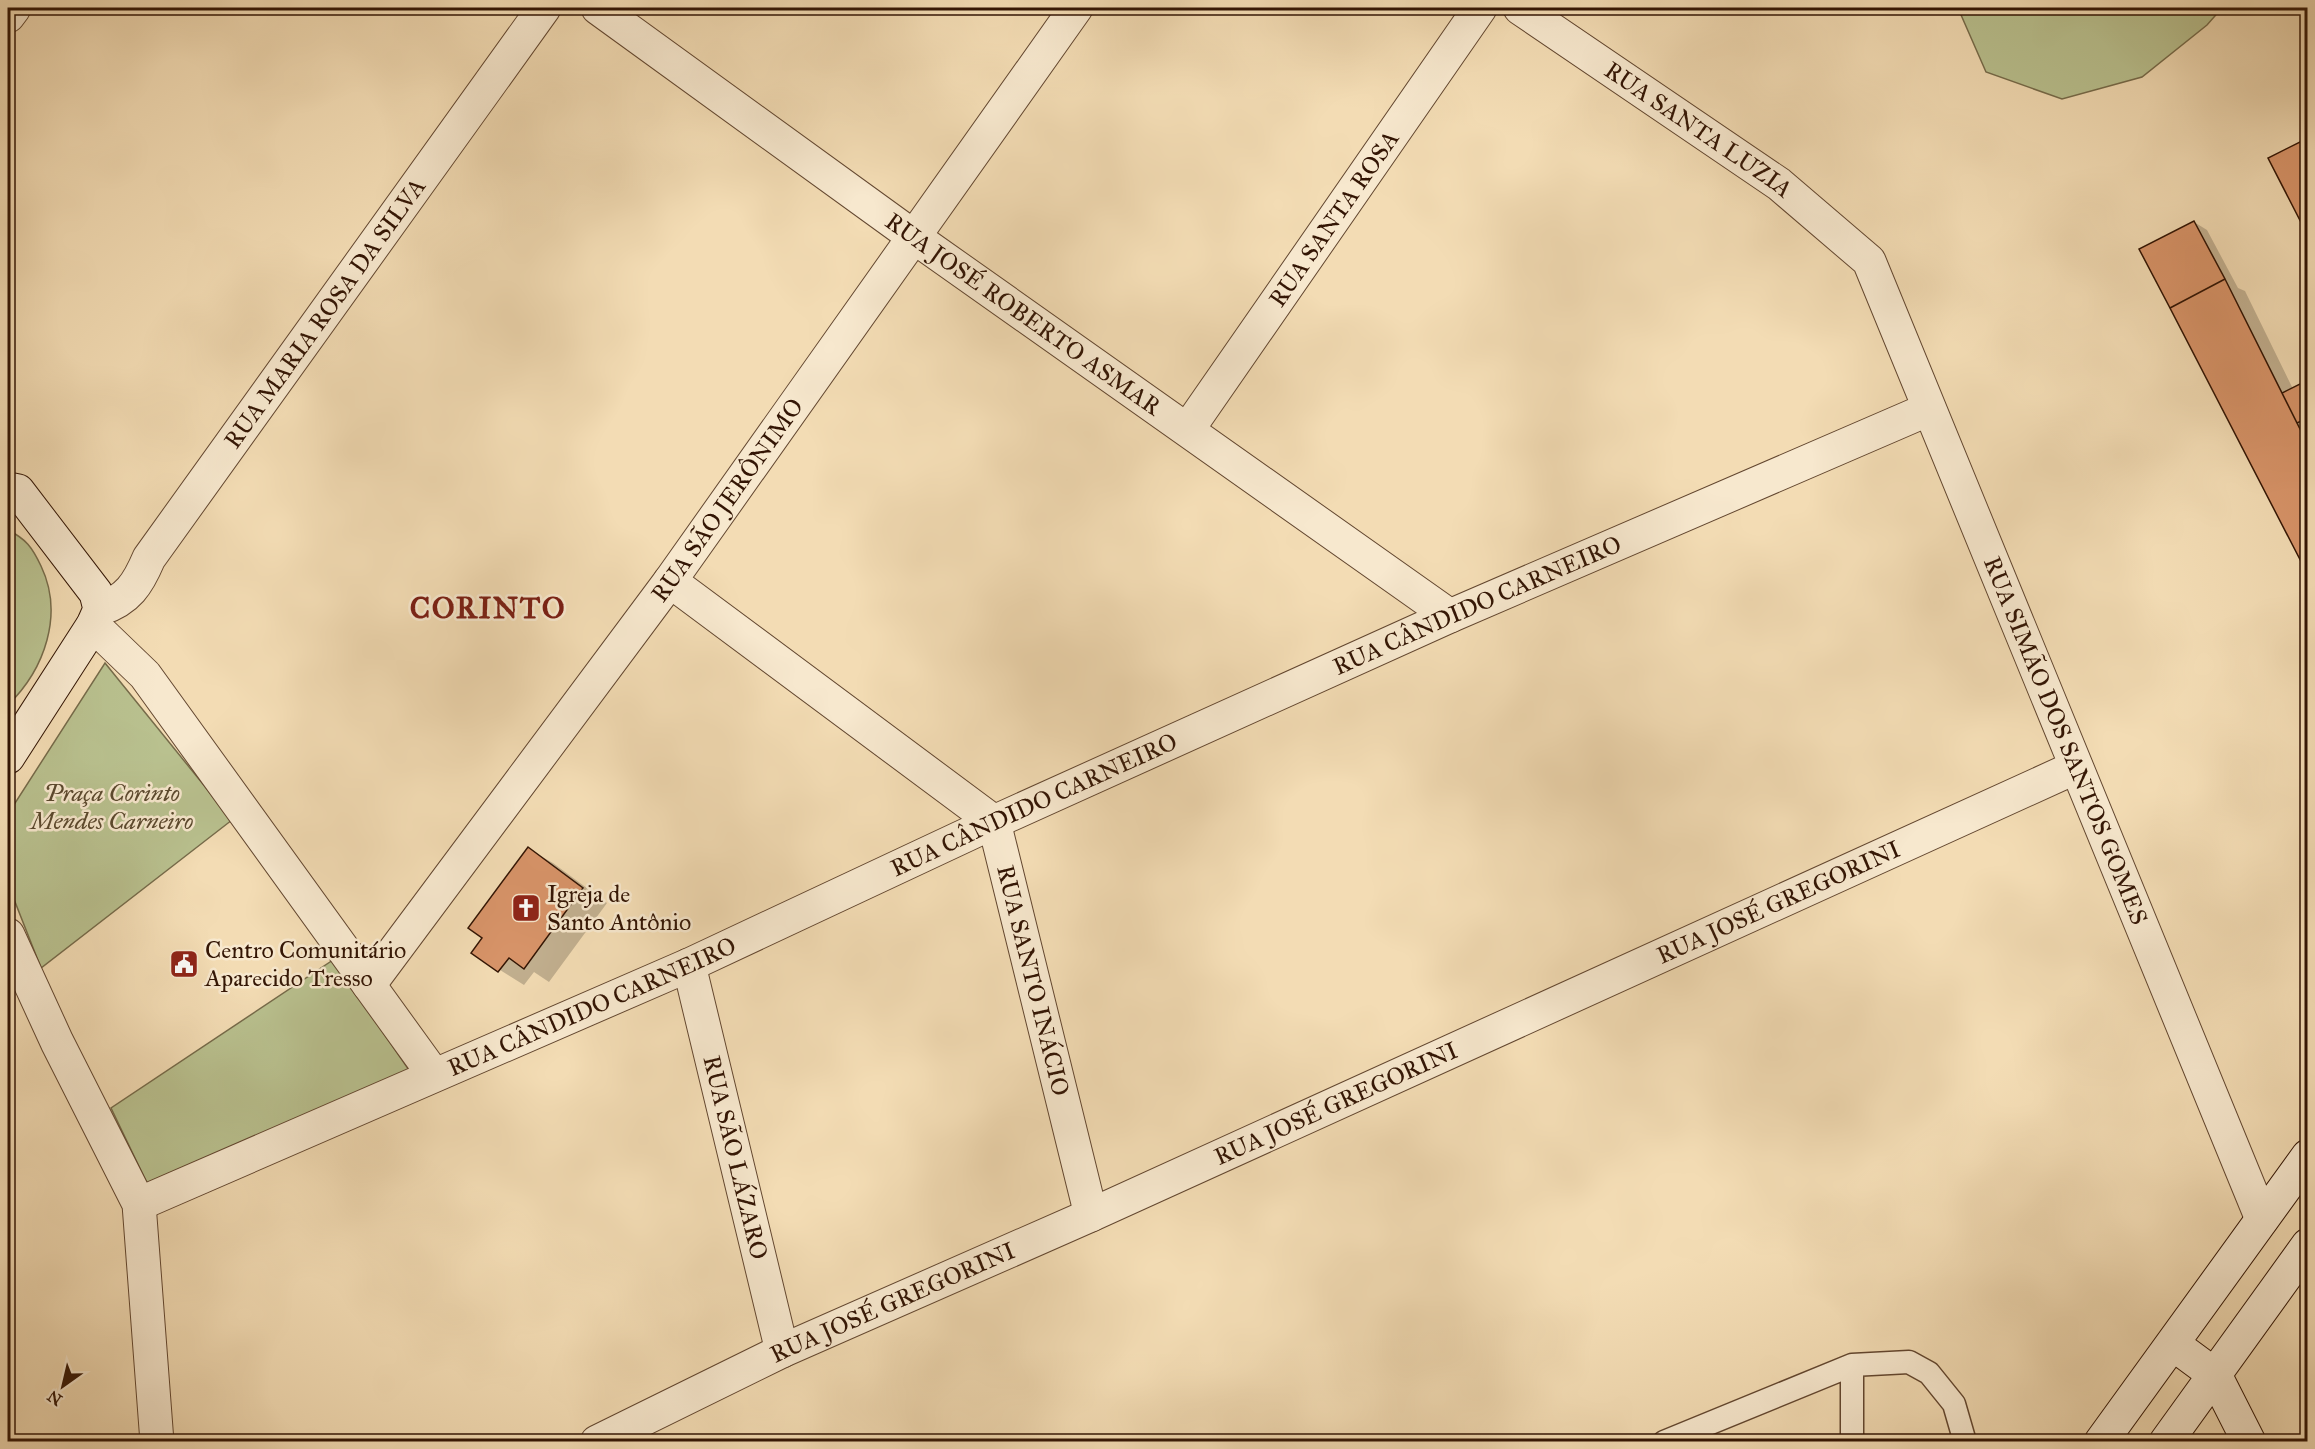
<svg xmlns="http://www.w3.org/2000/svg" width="2315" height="1449" font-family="'IM FELL Great Primer',serif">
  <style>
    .green { fill: #b9c18f; stroke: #766b4a; stroke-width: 1.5 }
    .shadow { fill: #0003 }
    .building { fill: #d89469; stroke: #331504; stroke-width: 1.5 }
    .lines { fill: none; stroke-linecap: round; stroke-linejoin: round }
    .lane-casing { stroke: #634730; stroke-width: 25 }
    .street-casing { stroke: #634730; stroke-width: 35 }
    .secondary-casing { stroke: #331504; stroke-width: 35 }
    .lane { stroke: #f7e8ce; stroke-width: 22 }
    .street { stroke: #f7e8ce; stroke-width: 33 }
    .secondary { stroke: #f7e8ce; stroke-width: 33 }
    .labels { text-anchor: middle; stroke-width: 5; stroke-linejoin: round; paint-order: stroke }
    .street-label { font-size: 24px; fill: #331504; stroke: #f7e8ce }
    .park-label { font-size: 24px; font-style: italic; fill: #5b492e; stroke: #f7e8ce }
    .poi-label { font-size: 24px; fill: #331504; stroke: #f7e8ce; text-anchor: start }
    .district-label { font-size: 30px; font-weight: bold; letter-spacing: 1.5px; fill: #7a1f14; stroke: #f7e8ce }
  </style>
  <rect width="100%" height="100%" fill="#f3dcb4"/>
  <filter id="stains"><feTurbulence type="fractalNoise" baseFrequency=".00333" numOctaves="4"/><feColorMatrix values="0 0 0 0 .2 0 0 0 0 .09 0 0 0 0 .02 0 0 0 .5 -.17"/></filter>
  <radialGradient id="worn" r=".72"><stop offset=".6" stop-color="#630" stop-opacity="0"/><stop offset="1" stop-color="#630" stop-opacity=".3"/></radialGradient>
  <path class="green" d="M1958,8H2222L2207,25L2142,77L2062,99L1986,72Z
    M8,530C26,539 32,547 41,566C64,614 45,669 8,705Z
    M105,663L232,820L41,968L8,884V814Z
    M333,960L409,1070L147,1183L111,1108Z"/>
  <path class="shadow" d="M2194,222L2207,230L2238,288L2245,291L2293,389L2308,382V571Z
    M528,849L553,863L607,903L549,982L534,972L524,985L473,953L484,938Z"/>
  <path class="building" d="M2308,138V236L2268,158Z
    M2194,221L2225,279L2170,308L2139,249Z
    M2225,279L2308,445V575L2170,308Z
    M2308,380V418L2297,423L2282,393Z
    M528,847L583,888L524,969L509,958L498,972L471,953L482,938L468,928Z"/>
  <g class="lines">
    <g class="lane-casing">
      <path id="lane" d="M1852,1365V1442
        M1664,1442L1852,1365L1909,1362L1929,1373L1954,1404L1965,1442"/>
    </g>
    <g class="street-casing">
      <g id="street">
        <path id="s1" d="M598,8L914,237L1450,616"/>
        <path id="s2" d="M1520,8L1779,184L1869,261L2262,1219"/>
        <path d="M8,16L14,8"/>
        <path id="s3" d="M1188,429L1480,8"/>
        <path id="s4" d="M670,581L994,822L1091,1215"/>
        <path id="s5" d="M100,609C128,600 138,584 149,558L544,8"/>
        <path d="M93,625L145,675L434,1075"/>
        <path d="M8,935L57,1042L139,1204L157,1442"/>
        <path id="s6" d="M689,965L782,1351"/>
        <path id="s7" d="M369,985L670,581L1076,8"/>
        <path id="s8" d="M139,1204L689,965L994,822L1450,616L1929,409"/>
        <path id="s9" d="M597,1442L782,1351L1091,1215L2076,767"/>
      </g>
    </g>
    <g class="secondary-casing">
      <path id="secondary" d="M8,489L18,491L96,593L100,609L93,625L8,757
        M2173,1344L2215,1375L2249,1442
        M2101,1442L2308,1156
        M2166,1442L2308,1245"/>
    </g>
    <use href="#lane" class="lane"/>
    <use href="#street" class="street"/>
    <use href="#secondary" class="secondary"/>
  </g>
  <defs>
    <g id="church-square" transform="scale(1.5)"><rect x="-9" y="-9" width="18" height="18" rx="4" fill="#8f2418" stroke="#f7e8ce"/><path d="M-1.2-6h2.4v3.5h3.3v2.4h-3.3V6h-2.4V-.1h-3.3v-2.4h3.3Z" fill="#fff"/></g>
    <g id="civic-square" transform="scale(1.5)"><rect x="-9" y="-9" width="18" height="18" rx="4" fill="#8f2418" stroke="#f7e8ce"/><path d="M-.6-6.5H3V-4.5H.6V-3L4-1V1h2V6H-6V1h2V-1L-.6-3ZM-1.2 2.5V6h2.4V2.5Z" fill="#fff"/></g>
  </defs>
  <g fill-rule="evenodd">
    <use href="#church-square" x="526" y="908"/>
    <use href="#civic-square" x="184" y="964"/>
  </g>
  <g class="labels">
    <g class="street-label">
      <text dy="8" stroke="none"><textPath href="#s2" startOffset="216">RUA SANTA LUZIA</textPath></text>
      <text dy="8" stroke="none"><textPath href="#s3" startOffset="256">RUA SANTA ROSA</textPath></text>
      <text dy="8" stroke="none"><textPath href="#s5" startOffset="375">RUA MARIA ROSA DA SILVA</textPath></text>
      <text dy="8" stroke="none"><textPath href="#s1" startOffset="524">RUA JOSÉ ROBERTO ASMAR</textPath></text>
      <text dy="8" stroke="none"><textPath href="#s7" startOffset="603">RUA SÃO JERÔNIMO</textPath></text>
      <text dy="8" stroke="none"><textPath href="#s8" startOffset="1466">RUA CÂNDIDO CARNEIRO</textPath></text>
      <text dy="8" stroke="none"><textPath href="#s2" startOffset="950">RUA SIMÃO DOS SANTOS GOMES</textPath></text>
      <text dy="8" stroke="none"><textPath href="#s8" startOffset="980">RUA CÂNDIDO CARNEIRO</textPath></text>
      <text dy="8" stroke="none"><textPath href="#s9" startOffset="1299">RUA JOSÉ GREGORINI</textPath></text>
      <text dy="8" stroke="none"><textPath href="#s4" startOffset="567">RUA SANTO INÁCIO</textPath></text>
      <text dy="8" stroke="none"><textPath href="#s8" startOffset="494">RUA CÂNDIDO CARNEIRO</textPath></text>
      <text dy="8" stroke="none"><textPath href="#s9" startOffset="813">RUA JOSÉ GREGORINI</textPath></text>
      <text dy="8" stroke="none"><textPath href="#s6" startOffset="198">RUA SÃO LÁZARO</textPath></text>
      <text dy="8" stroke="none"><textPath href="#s9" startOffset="327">RUA JOSÉ GREGORINI</textPath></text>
    </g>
    <g class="park-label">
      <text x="112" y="801">Praça Corinto<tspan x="112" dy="28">Mendes Carneiro</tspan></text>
    </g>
    <g class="poi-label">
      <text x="547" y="902">Igreja de<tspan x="547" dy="28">Santo Antônio</tspan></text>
      <text x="205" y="958">Centro Comunitário<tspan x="205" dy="28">Aparecido Tresso</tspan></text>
    </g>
    <g class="district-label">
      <text x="488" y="618">CORINTO</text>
    </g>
  </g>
  <rect width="2315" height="1449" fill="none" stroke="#f3dcb4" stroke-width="30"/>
  <rect x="9" y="9" width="2297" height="1431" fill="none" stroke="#331504" stroke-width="3"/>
  <rect x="15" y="15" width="2285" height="1419" fill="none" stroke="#331504" stroke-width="1.5"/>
  <g transform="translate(63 1386) rotate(214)" stroke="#f7e8ce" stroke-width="4.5" paint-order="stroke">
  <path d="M0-4.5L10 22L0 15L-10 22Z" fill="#331504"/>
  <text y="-9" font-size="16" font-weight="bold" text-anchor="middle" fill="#331504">N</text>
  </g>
  <rect width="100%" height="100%" filter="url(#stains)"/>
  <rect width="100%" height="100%" fill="url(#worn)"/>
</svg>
